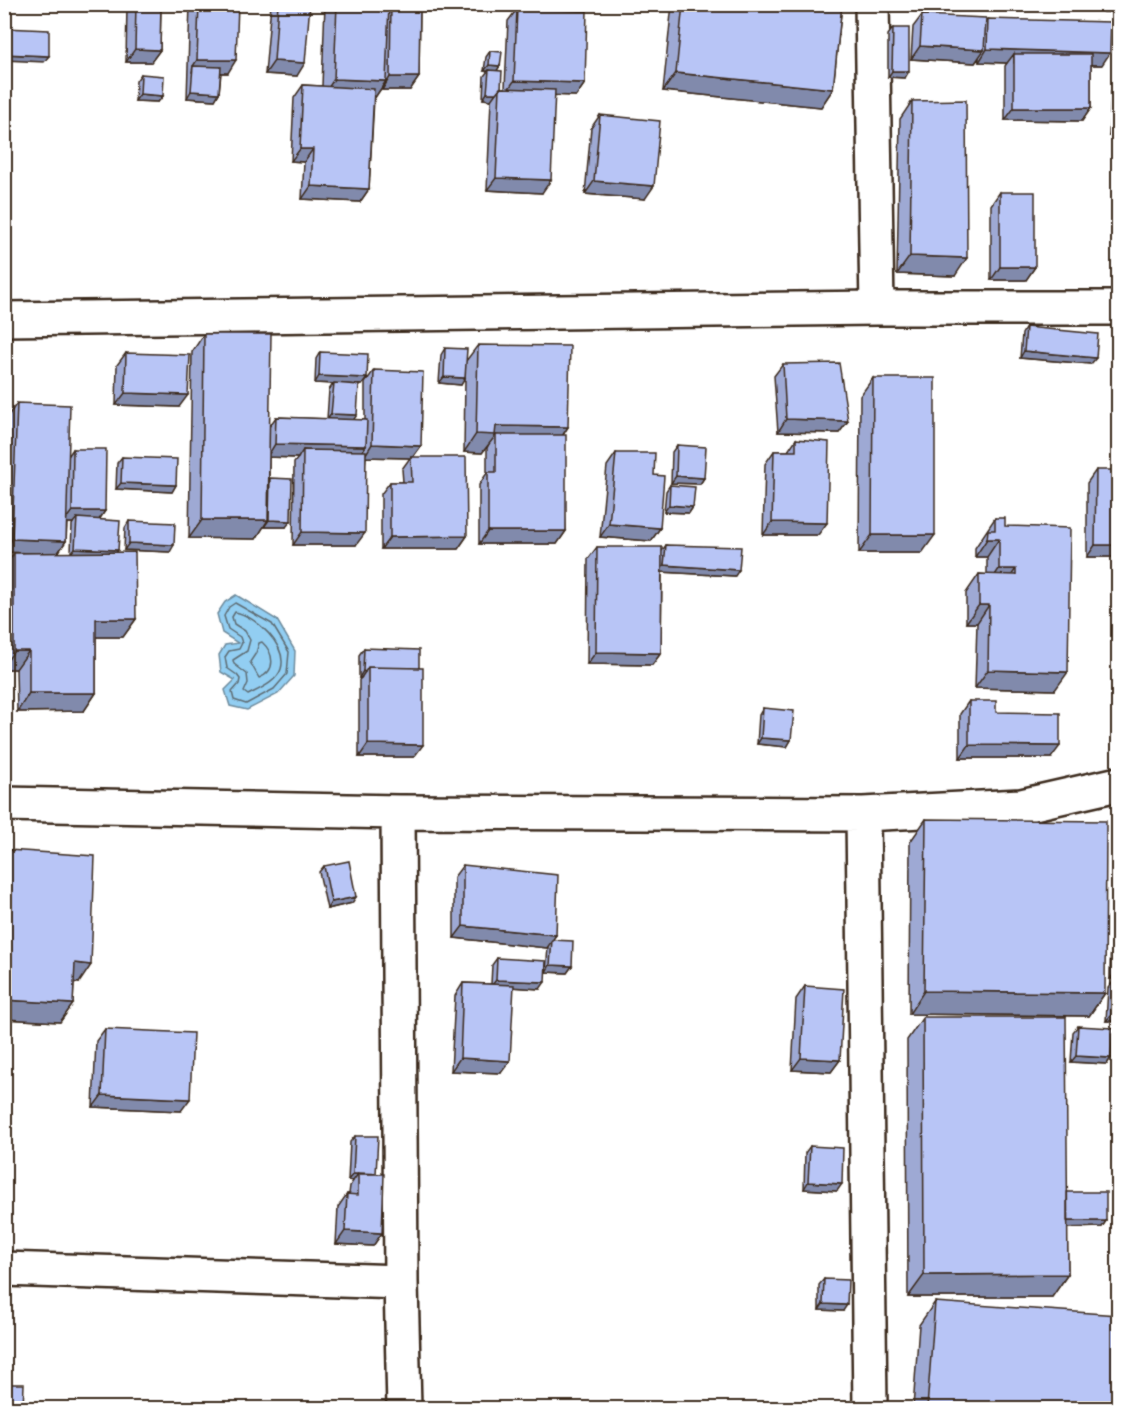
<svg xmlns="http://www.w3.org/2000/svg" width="1123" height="1413" font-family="Caveat,sans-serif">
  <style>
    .water { fill: #92cef2; stroke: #6f8c9d; stroke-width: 1.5 }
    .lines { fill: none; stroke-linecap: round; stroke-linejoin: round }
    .shore { stroke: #5e6c73; stroke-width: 1.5 }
    .minor-casing { stroke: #3b2a1e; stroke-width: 38 }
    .minor { stroke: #fff; stroke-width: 33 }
    .wall { fill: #9ea9d4; stroke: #3b2a1e; stroke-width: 1.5; fill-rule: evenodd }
    .shaded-wall { fill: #818aac; stroke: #3b2a1e; stroke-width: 1.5 }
    .building { fill: #b8c5f6; stroke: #3b2a1e; stroke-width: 1.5 }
  </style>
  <rect width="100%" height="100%" fill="#fff"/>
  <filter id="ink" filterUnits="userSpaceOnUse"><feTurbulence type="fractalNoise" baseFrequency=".0167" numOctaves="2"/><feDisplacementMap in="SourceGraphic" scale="12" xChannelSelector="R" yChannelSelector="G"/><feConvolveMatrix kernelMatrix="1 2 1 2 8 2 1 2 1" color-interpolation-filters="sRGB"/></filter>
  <g filter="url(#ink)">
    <path class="water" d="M236,595L277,620L295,651L294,676L278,694L247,710L230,706L225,690L235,680L221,672L219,655L225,645L238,643L222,633L217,614L225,602Z"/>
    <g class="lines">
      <path class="shore" d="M235,603L272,624L289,652L287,674L274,689L246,704L234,700L232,692L239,684L240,679L237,675L227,668L225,657L229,651L239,649L242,643L240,637L228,629L224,616L229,607Z
        M235,612C256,616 288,646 281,669C277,682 259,689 248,695L244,692L248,683L247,674L234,664L233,660L247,651L250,640L245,631L234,624L232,617Z
        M262,642C274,653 277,671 259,678L250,662L256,653L259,643Z"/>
      <g class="minor-casing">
        <path id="minor" d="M872,4L877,308
          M4,319L877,308H1118
          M4,804L398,812L863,814L1021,806L1118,784
          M398,812L401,1282L404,1408
          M863,814L870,1408
          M4,1269L401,1282"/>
      </g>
      <use href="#minor" class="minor"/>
    </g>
    <path class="wall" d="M127,4H161L160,50L151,62H126Z
      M190,4H238L228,73H221L219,93L215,100L187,98Z
      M271,4H310L297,76L265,74Z
      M325,4H420L419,77L410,90H382V87L374,99L369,189L360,202L302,199L304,162L291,161L294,98L303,85L322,86Z
      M528,4H574L572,11L585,83L576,96L554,95L542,193L487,190L491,100L483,99L484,76L488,71H484L486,57L490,51L500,66L497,70L501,88H505L508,21L517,9H527Z
      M672,4H842L833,89L821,107L663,91Z
      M1105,4H1119V12H1104Z
      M922,15L985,22L988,19L1102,65H1091V108L1082,121L1005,120V66L1007,63L979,62V58L975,63L911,59L913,27Z
      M893,28L905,78L888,77V35Z
      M141,74L163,96L158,102L135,101L136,81Z
      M1119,81V136H1109L1111,92Z
      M912,101L955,276L897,274L900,119Z
      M600,115L645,199L585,194L591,128Z
      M1000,192L1035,267L1026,280H991V205Z
      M1026,327L1091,364L1020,358L1022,334Z
      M204,334L269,427L276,417L327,419L329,390L333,384L315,383L316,359L320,352L367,378L362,385L344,384L353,420H365V383L374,370L421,446L413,457L467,536L458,549H381V494L390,482H403L402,469L410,458L366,457L356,545H293L294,463L298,458L269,457V479L286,527H264V526L256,539L189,538L192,352Z
      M478,345L568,427L563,435L566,531L557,544H479V485L487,473V448L489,444L482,453L464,452L465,378L461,385L439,383L441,355L445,348L466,361Z
      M126,353L179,407L116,405L117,365Z
      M783,364L848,421L839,433L778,432L774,376Z
      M873,378L922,553H859L860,396Z
      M17,403L69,455L73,449L105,511L99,520L117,553L136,619L123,637H96V693L84,711L17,712L16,669H4V567L14,553H44L4,552V466H6L8,416ZM67,523H73L72,525L71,553H58L66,541Z
      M796,439L818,535H763L765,464L774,451H788Z
      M677,445L704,478L700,484L671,483L672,452Z
      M616,453L654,475L660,528L651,541L600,537L607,466Z
      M122,457L176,485L172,492L116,489L117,463Z
      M1096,470L1119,557H1087V483Z
      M670,485L693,507L689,513L664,512L666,491Z
      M995,518L1005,526L1055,690L975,688L977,623H966V593L979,574L987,575V557H975V548Z
      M129,521L170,552L124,550L125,528Z
      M666,545L735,576L662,572L661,653L652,665L587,664L588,559L597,547L662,551Z
      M364,648L414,757H359V680L361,678H359V655Z
      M969,701L996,712L1051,758H960V714Z
      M763,708L791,740L787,747L757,744L759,715Z
      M926,819L1105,993L1089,1016L909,1014L910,842Z
      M8,850L79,983L74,982L73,1004L60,1022L4,1019V855Z
      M463,865L556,935L552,940L572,966L567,973L546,972L548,947L547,948L454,938V877Z
      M324,866L352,903L327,909L319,872Z
      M1116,933L1119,979H1110L1111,940Z
      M497,958L540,989L513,987L501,1073L451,1071L455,996L463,983L491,984L492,965Z
      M1113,982L1119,1021H1106L1108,988Z
      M805,986L840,1060L831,1072L792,1070L796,999Z
      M923,1017L1067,1192L1106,1221L1102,1227L1067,1228L1068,1274L1052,1297H908L907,1040Z
      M1078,1026L1111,1058L1107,1064L1071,1062L1073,1032Z
      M105,1029L181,1111L93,1107L96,1041Z
      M355,1136L376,1174L382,1233L373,1246L336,1244L338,1207L347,1194H349L350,1186L353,1181L348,1180L350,1142Z
      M810,1146L837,1191L804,1189L805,1153Z
      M824,1279L843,1311L819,1310V1285Z
      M935,1302L1111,1408H913L919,1325Z"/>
    <path class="shaded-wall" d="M535,4L573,9L565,22L526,17Z
      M1110,4H1119V12H1104Z
      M920,46L984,50L975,63L911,59Z
      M135,49L160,50L151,62H126Z
      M987,49L1110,53L1102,65L1014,63V54L1007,63L979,62Z
      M4,54L49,56L44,62L4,60Z
      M197,60H236L228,73L192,72L193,66Z
      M274,61L305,63L297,76L265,74Z
      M489,65L500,66L496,72L489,70L488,71H484Z
      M892,71H909L905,78L888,77Z
      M676,73L833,89L821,107L663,91Z
      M390,77H419L410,90H382Z
      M334,79L386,81L374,99L322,97Z
      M514,81L585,83L576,96L505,94Z
      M191,91L219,93L215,100L187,98Z
      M487,93H496L491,100L483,99Z
      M140,94L163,96L158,102L135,101Z
      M1014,108H1091L1082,121L1005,120Z
      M1118,123L1119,136H1109Z
      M300,149H313L304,162L291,161Z
      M496,178L551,180L542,193L487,190Z
      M594,181L654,186L645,199L585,194Z
      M311,186L369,189L360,202L302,199Z
      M910,256L967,258L955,276L897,274Z
      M1000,267H1035L1026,280H991Z
      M1024,351L1096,358L1091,364L1020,358Z
      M319,376L367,378L362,385L315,383Z
      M444,377L465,378L461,385L439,383Z
      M125,393L188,395L179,407L116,405Z
      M331,414L357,415L352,422L327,420Z
      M786,419L848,421L839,433L778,432Z
      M496,426L568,427L556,445L496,435L482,453L464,452L476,434Z
      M275,444L366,446L357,459L303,450L298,458L267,457Z
      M372,444L421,446L412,458L411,457L410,458L364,457Z
      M676,476L704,478L700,484L671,483Z
      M121,483L176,485L172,492L116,489Z
      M669,505L693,507L689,513L664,512Z
      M72,511H105L96,524L77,518L73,523H63Z
      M202,520H268L256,539L189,538Z
      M269,520L291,521L286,527H264Z
      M772,522L827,523L818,535H763Z
      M609,524L660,528L651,541L600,537Z
      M488,531H566L557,544H479Z
      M302,532L365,533L356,545H293Z
      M872,535H935L922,553H859Z
      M467,536L458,549H381L390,537Z
      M12,539L66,541L57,554L4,552Z
      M987,539H999L987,557H975Z
      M129,543L174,545L170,552L124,550Z
      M1095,545H1119V557H1087Z
      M75,548L118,550L114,557L70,554Z
      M664,565L739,570L735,576L660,572Z
      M999,569H1016L1003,587H987Z
      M979,605H989L977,623H966Z
      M96,619H136L123,637H83Z
      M14,651H29L16,669H4V665Z
      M596,652L661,653L652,665L587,664Z
      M988,670L1068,672L1055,690L975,688Z
      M363,671L365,672L361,678H359Z
      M29,693H96L84,711L17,712Z
      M761,738L791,740L787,747L757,744Z
      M368,744L423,745L414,757H359Z
      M969,745L1060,746L1051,758H960Z
      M356,897L352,903L327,909L331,902Z
      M463,926L556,935L547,948L454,938Z
      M75,963L91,965L79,983L63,981Z
      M550,965L572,966L567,973L546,972Z
      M1115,973H1119V979H1110Z
      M496,980L545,982L540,989L491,986Z
      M924,991L1105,993L1089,1016L909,1014Z
      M4,1000L73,1004L60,1022L4,1019Z
      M1111,1015H1119V1021H1106Z
      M1076,1056L1111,1058L1107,1064L1071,1062Z
      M460,1058L510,1061L501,1073L451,1071Z
      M801,1058L840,1060L831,1072L792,1070Z
      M102,1095L190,1099L181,1111L93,1107Z
      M353,1174H358L353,1181L348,1180Z
      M808,1182L842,1184L837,1191L804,1189Z
      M1063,1221H1106L1102,1227L1059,1228Z
      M345,1231L382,1233L373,1246L336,1244Z
      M1068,1274L1052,1297H908L924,1275Z
      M823,1304L847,1305L843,1311L819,1310Z"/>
    <path class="building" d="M136,4H161L160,50L135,49Z
      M199,4H238L236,60H197Z
      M278,4H310L305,63L274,61Z
      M337,4H389L386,81L334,79Z
      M391,4H420L419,77H390Z
      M536,4H574L573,9Z
      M683,4H842L833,89L676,73Z
      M517,9L587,11L585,83L514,81Z
      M922,15L986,18L984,50L920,46Z
      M988,19L1111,22L1110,53L987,49Z
      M4,28L49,30V56L4,54Z
      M893,28H909V71H892Z
      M490,51L502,52L500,66L489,65Z
      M1014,54H1091V108H1014Z
      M193,66L221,67L219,93L191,91Z
      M489,70L502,71L501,88H500L496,93H487Z
      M141,74L164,76L163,96L140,94Z
      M303,85L374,89L369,189L311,186L313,149H300Z
      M500,88L555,90L551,180L496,178Z
      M966,100L967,258L910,256L912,101Z
      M600,115L660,121L654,186L594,181Z
      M1000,192H1035V267H1000Z
      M1026,327L1098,334L1096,358L1024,351Z
      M204,334H271L268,520H202Z
      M478,345L570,346L568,427L496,426L495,435L476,434Z
      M445,348L467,349L465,378L444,377Z
      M320,352L368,354L367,378L319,376Z
      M126,353L190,355L188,395L125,393Z
      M839,363L848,421L786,419L783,364Z
      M374,370L423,372L421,446L372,444Z
      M873,378H935V535H872Z
      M334,383L359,385L357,415L331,414Z
      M17,403L70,405L66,541L12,539Z
      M276,417L367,420L366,446L275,444Z
      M496,435H566V531H488V472H496Z
      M796,439L829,442L827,523L772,522L774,451H796Z
      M677,445L706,447L704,478L676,476Z
      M73,449H106L105,511H72Z
      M303,450L366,451L365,533L302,532Z
      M616,453H655L654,475L664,476L660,528L609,524Z
      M122,457L177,459L176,485L121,483Z
      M411,457H466L467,536L390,537V482H412Z
      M4,466H8L6,536H4Z
      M1096,470H1119V545H1095Z
      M270,478L292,479L291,521L269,520Z
      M670,485L695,487L693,507L669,505Z
      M77,518L120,521L118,550L75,548Z
      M995,518H1005V526L1070,528L1068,672L988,670L989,605H979V574L1016,575V569H999V539H987L988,530H995Z
      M129,521L175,523L174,545L129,543Z
      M666,545L741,547L739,570L664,565Z
      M597,547H662L661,653L596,652Z
      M135,552L136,619H96V693H29V651H14V553Z
      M4,574H6L7,652L4,653Z
      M364,648L419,650V668L368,667L365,672L363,671Z
      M368,667L423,668V745L368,744Z
      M969,701H996V712L1060,713V746L969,745Z
      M763,708L794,711L791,740L761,738Z
      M926,819L1106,821L1105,993L924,991Z
      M8,850L95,856L91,965L75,963L73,1004L4,1000V899Z
      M349,861L356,897L331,902L324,866Z
      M463,865L558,875L556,935L463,926Z
      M1116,933H1119V973H1115Z
      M552,940L573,941L572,966L550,965Z
      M497,958L546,961L545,982L496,980Z
      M1113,982H1119V1015H1111Z
      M463,983L514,985L510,1061L460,1058Z
      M805,986L844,989L840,1060L801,1058Z
      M923,1017H1066L1068,1274L924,1275Z
      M1078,1026L1113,1028L1111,1058L1076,1056Z
      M105,1029L193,1033L190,1099L102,1095Z
      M355,1136H378L376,1174H353Z
      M810,1146L843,1148L842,1184L808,1182Z
      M358,1173L384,1174L382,1233L345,1231L347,1194L358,1195Z
      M1067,1192H1106V1221H1067Z
      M824,1279L848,1280L847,1305L823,1304Z
      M935,1302L1118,1315L1111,1408H927Z
      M4,1384H24L23,1408H4Z"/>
  </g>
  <rect width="1123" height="1413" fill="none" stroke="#fff" stroke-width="24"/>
  <rect x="12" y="12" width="1099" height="1389" fill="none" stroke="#3b2a1e" stroke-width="2" filter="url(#ink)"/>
</svg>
